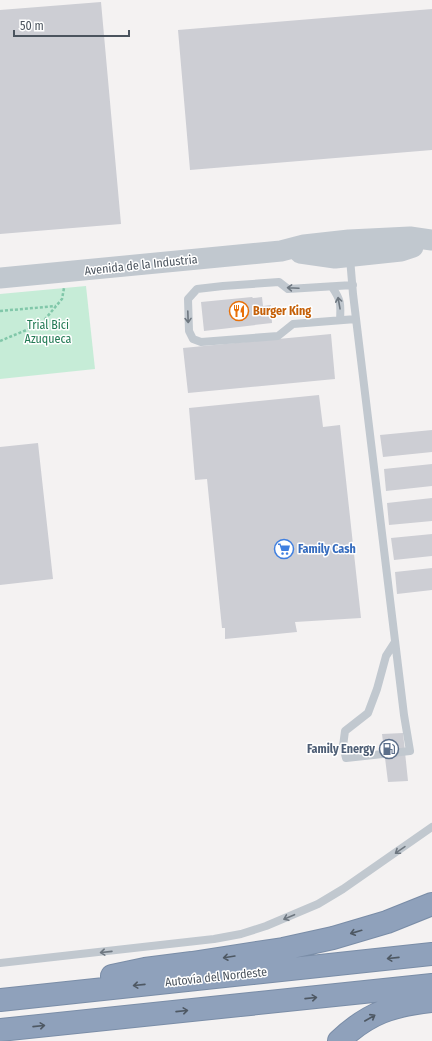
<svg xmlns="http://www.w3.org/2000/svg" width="432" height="1041" font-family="'Fira Sans Condensed',sans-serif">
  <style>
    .green { fill: #c6ecd7 }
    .building { fill: #cdced4 }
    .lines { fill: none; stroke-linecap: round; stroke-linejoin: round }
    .motorway-casing { stroke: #7a8da7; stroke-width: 24 }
    .path { stroke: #81c7a9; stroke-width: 2.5; stroke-dasharray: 3 2; stroke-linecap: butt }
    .service { stroke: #c1c8cf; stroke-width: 8 }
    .tertiary { stroke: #c1c8cf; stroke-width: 21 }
    .motorway { stroke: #8fa1bb; stroke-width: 22 }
    .oneway { stroke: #6e7780 }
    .oneway2 { stroke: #4e5863 }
    .labels { text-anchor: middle; stroke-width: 3; stroke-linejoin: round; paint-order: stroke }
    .street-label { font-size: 12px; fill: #4b545e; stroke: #fff }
    .food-label { font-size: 12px; font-weight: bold; fill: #c56008; stroke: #fff; text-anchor: start }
    .park-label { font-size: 12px; fill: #227a54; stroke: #fff }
    .shop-label { font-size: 12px; font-weight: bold; fill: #366cbe; stroke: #fff; text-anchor: start }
    .service-label { font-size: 12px; font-weight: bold; fill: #4e5e75; stroke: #fff; text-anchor: end }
  </style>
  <rect width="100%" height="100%" fill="#f4f2f2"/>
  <path class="green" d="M86,286L95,369L0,379V294Z"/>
  <path class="building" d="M101,2L121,224L0,234V10Z
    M432,9V150L190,170L178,30Z
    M252,297L253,298L262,297L263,306L271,305L272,323L204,331L201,302Z
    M331,334L335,379L188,393L183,348Z
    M319,395L323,427L340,425L361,618L295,622L297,632L225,639V628H222L207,479L195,480L189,408Z
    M432,430V452L383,457L380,435Z
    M38,443L53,579L0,585V447Z
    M432,464V486L386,491L384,469Z
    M432,498V521L389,525L387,503Z
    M432,534V556L394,560L391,538Z
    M432,568V590L397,594L395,572Z
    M403,733L408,781L388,782L382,734Z"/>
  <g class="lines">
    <g class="motorway-casing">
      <path id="motorway" d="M112,976L145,969L192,963L283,949L333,938L387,922L432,904
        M0,1000L432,954
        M0,1030L432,985
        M339,1041C368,1013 393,1005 432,1001"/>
    </g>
    <path class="path" d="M0,311L56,306
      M0,341L41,324L62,299L64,288"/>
    <path class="service" d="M350,258L353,294L404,715L410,751L346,758L343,746L345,731L368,713L377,689L386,656L395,642
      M353,285L288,289L279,282L223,286L197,289L188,299L189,331L193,339L201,342L278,336L293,324L356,319
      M332,287C341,300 341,304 340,320
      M0,963L214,939L241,934L266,926L318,904L343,889L432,827"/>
    <path class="tertiary" d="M300,253L335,258L401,251L413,247
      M0,278L281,251L304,245L349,240L410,237L432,240"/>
    <use href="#motorway" class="motorway"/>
  </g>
  <defs><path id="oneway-shaft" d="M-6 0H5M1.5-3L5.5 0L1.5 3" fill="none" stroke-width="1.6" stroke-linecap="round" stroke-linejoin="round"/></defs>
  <g class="oneway">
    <use href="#oneway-shaft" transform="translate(293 288) rotate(-177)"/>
    <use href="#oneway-shaft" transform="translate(339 303) rotate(-100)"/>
    <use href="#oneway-shaft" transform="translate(188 317) rotate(88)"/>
    <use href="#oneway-shaft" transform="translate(400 850) rotate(145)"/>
    <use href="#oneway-shaft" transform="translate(289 917) rotate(157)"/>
    <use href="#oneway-shaft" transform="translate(106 952) rotate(174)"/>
  </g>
  <g class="oneway2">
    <use href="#oneway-shaft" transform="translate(356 932) rotate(164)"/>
    <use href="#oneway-shaft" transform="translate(229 957) rotate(171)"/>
    <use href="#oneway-shaft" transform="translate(393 958) rotate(174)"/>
    <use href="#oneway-shaft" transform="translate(139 985) rotate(174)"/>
    <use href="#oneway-shaft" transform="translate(311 998) rotate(-6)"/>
    <use href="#oneway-shaft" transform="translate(182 1011) rotate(-6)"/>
    <use href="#oneway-shaft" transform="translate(370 1018) rotate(-30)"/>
    <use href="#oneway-shaft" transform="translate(39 1026) rotate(-6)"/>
  </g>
  <defs>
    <g id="restaurant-ring" transform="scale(1)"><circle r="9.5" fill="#fff" stroke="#e8710a" stroke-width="1.5"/><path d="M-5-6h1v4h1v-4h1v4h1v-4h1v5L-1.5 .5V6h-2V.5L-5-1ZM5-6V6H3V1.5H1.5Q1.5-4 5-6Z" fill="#e8710a"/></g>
    <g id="supermarket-ring" transform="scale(1)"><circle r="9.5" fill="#fff" stroke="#3f7fe0" stroke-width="1.5"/><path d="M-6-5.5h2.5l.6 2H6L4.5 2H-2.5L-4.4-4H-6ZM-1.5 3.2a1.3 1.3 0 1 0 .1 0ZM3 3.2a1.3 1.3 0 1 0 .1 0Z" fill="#3f7fe0"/></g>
    <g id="fuel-ring" transform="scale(1)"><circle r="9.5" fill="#fff" stroke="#5c6f8a" stroke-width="1.5"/><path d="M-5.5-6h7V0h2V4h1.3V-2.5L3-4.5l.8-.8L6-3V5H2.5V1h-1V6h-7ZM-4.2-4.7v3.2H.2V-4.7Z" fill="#5c6f8a"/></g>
  </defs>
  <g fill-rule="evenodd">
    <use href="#restaurant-ring" x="239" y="311"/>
    <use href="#supermarket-ring" x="284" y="549"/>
    <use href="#fuel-ring" x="389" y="749"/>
  </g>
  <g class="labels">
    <g class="street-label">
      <text transform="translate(141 265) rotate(-6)" y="4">Avenida de la Industria</text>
      <text transform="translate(216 977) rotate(-6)" y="4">Autovía del Nordeste</text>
    </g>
    <g class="food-label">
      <text x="253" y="315">Burger King</text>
    </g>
    <g class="park-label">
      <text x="48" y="329">Trial Bici<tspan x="48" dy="14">Azuqueca</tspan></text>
    </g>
    <g class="shop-label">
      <text x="298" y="553">Family Cash</text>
    </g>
    <g class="service-label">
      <text x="375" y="753">Family Energy</text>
    </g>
  </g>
  <path d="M14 30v6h115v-6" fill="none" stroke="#4b545e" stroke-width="2"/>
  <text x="20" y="30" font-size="12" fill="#4b545e" stroke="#ffffff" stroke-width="3" paint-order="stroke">50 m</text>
</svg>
